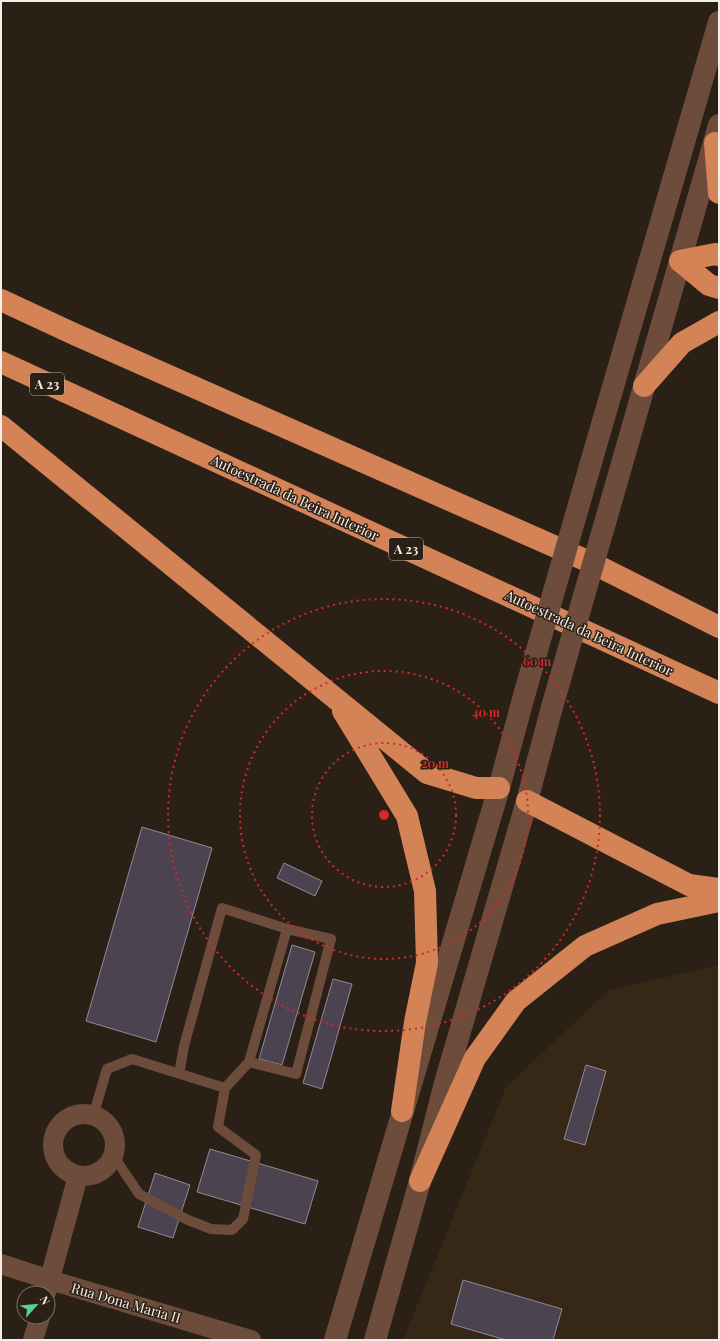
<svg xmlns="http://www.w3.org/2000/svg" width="720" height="1341" font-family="'Playfair Display',serif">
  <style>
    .built { fill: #362717 }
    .building { fill: #4c4350; stroke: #938998 }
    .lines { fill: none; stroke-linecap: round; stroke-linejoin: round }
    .service { stroke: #6d4c3b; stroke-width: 10 }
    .minor { stroke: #6d4c3b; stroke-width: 20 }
    .tertiary { stroke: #6d4c3b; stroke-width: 22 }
    .motorway { stroke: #d48356; stroke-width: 22 }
    .tertiary-bridge { stroke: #6d4c3b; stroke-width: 22 }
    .ring { fill: none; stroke: #d62828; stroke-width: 2; stroke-dasharray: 2 4 }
    .labels { text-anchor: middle; stroke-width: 3; stroke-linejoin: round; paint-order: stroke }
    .shield { fill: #2b2015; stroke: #b8b0a8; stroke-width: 1 }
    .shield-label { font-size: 13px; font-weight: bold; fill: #f5eee7 }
    .street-label { font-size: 14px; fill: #f5eee7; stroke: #2b2015 }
    .centre { fill: #d62828; stroke: #2b2015; stroke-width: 2 }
    .ring-label { font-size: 12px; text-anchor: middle; font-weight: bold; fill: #d62828; stroke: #2b2015; stroke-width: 3; stroke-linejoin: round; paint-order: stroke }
  </style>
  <rect width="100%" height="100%" fill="#2b2015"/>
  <path class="built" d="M719,965V1340H403L506,1087L609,990Z"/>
  <path class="building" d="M142,827L212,848L156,1042L86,1021Z
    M284,863L322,881L315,896L277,878Z
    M292,945L315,952L282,1065L259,1059Z
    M333,979L352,984L322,1089L303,1083Z
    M586,1065L606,1071L585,1145L564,1139Z
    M210,1149L318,1181L305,1224L197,1192Z
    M155,1173L190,1185L173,1238L138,1227Z
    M463,1280L562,1309L553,1340H506L451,1324Z"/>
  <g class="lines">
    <path class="service" d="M179,1074L184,1046L222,908L287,929L331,939L296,1074L249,1062L287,929
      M93,1116L107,1069L132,1059L225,1088L249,1062
      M113,1155L139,1194L188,1220L211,1229L232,1230L243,1219L256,1155L218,1127L225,1088"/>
    <path class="minor" d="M53 1145a31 31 0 1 1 62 0a31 31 0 1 1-62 0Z
      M1,1264L50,1280L251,1340
      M46,1293L78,1176
      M33,1340L40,1317"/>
    <path class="tertiary" d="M590,466L719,22
      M617,481L719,125
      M335,1340L499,788L525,692
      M375,1340L420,1181L445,1083L527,801L552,707"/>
    <path class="motorway" d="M715,143L719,193
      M680,261L709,285L719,288
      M680,261L715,254L719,255
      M1,300L74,334L592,563L719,627
      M1,362L719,693
      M644,386L682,343L719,322
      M1,426L427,773L476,788H499
      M343,711L407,816L425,891L427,963L415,1022L402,1111
      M527,801L689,885L719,889
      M420,1181L475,1058L516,1001L585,946L657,914L719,901"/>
    <path class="tertiary-bridge" d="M525,692L590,466
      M552,707L617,481"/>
  </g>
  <g class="ring">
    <circle cx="384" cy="815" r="72"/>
    <circle cx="384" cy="815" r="144"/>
    <circle cx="384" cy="815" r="216"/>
  </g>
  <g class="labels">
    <g class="shield">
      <rect x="30" y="373" width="34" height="22" rx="3"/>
      <rect x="389" y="538" width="34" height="22" rx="3"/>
    </g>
    <g class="shield-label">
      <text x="47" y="389">A 23</text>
      <text x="406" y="554">A 23</text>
    </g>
    <g class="street-label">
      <text transform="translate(295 498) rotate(25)" y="5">Autoestrada da Beira Interior</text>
      <text transform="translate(589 633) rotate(25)" y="5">Autoestrada da Beira Interior</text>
      <text transform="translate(126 1303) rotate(16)" y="5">Rua Dona Maria II</text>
    </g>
  </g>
  <circle cx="384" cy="815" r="6" class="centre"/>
  <g class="ring-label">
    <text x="537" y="666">60 m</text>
    <text x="486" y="717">40 m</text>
    <text x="435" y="768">20 m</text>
  </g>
  <rect width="720" height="1341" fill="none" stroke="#f5eee7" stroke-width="4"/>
  <g transform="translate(36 1305) rotate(63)"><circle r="19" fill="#2b2015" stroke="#7c7269"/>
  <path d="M0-3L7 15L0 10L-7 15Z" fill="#52d397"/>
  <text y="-6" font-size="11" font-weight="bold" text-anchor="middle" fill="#f5eee7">N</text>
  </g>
</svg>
